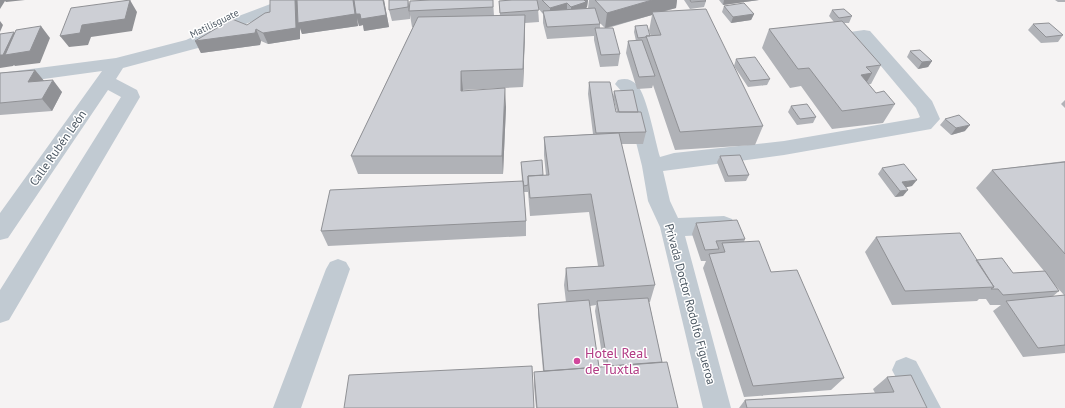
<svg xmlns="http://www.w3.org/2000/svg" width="1065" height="408" font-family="'PT Sans',sans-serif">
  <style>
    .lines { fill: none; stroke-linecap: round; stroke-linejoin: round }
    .minor { fill: #c1cad2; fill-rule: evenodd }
    .wall { fill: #b0b2b7; fill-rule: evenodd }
    .shaded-wall { fill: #909195 }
    .building { fill: #cdcfd5; stroke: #909195 }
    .hotel-dot { fill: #d1479c; stroke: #fff; stroke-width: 1.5 }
    .labels { text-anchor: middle; stroke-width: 3; stroke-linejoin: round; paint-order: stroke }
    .far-street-label { font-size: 10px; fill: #4a5661; stroke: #fff }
    .street-label { font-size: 12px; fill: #4a5661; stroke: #fff }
    .near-hotel-label { font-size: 14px; fill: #b23c85; stroke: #fff; text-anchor: start }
  </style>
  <rect width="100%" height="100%" fill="#f5f3f3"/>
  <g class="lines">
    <path class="minor" d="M281,0H311L309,3L293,6L248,23L198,48L123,68L116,79L137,90L140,97L9,320L0,323V290L121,97L108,90L8,238L0,240V213L102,71L0,85V73L116,58L186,40L236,17Z
      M864,30L870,31L932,101L940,119L931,129L784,155L663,171L670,201L678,218L724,216L732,219L735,225L732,231L724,234L685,236L731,408H703L660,227L648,201L642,166L625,98L623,93L615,84L618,80C626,78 631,79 637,85C647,95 655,141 660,157L674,153L784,141L918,118L920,117L916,108L860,41L850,40L848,36L850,32Z
      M338,259L346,262L350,269L301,408H273L326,269L330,262Z
      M906,357L916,361L941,408H912L892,370L896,361Z"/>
  </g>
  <path class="wall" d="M354,0H384L389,27L364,31L363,25L359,26L357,18L358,26L302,34L300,28V39L268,44L261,41L260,45L201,53L195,41L247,25L270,12Z
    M389,0H408L410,10L493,0L494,16H500L499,1L512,0H588L587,7L585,9L588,8L589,0H677L676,8L662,12L763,126L755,145L675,150L653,85L652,88L637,89L626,53L628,41H636L634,32L635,26L651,36L649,31L652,15L608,28L620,54L618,66L600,67L594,40V36L547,39L543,23V14L538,8L539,22L525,23L523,87L463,90V91L506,107L503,174H358L351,156L413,27H412L410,15V19L392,21L389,10ZM600,23L605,28H600Z
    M684,0H705L706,1L704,7L690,9Z
    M719,0H759L723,5Z
    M1055,0H1065V2H1058Z
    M724,6L754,14L751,20L731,23L722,12Z
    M832,10L852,16L849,23H844L881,65L871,84H868L876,93L895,104L883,123L832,129L801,86L790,88L762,48L769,29L834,22L829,16Z
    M1033,24L1063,35L1058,42L1041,43L1028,30Z
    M910,51L932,61L928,67L918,69L907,57Z
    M736,59L770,79L767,85L748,87L734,66Z
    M35,70L44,81L62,92L52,111L0,115V73Z
    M589,82L616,112H617L613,97L614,91L638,112L646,132L643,144H621L655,285L650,302H649L662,362L678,408H536L534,386V372L543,371L538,314V304L566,302L564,285L566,268L598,266L589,212L530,216L528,192H524L526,221V236L328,246L321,231L522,181L521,162L543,175H546L544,155V137L593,134L588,94ZM596,305L595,311L604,367H599L590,306Z
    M1065,100V108L1061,104Z
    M791,106L816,117L813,123L797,125L788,112Z
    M945,119L965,131L951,135L940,125Z
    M720,156L749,175L746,181L725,182L717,162Z
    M1065,161V353L1023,357L993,311L1001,305H990L986,299H979L977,301L892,305L865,252L876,237L976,260L1013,273L1044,271L976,188L992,170ZM1054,284L1064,295L1052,297L1059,291Z
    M882,168L912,186L906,187L903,196L895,197L878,174Z
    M696,223L745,239L744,242L771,272L844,378L831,390L744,397L703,268L706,261H701L692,234Z
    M887,377L927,408H739L745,400L875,393L873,389Z"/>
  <path class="shaded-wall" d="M0,0H25L6,2L5,1L0,9Z
    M130,0L137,12L132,31L91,37L88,45L69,47L60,36L82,25Z
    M295,0H354L356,6L384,0L389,27L364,31L363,25L359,26L357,18L358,26L302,34L300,28V39L268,44L263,33Z
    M408,0L409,11L410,19L408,7Z
    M581,0H588L587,7L586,8L585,14L571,18V7Z
    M652,0H677L676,8L653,14L652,12V15L605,28L607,13Z
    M724,0H759L723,5Z
    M567,3V14L550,20V8Z
    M754,14L751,20L731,23L733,17Z
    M525,15V34L523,87V69Z
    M0,21L3,25L0,32Z
    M41,26L50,38L40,63L15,66L14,65L13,66L0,68V55L14,32L23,44Z
    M256,29L261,41L260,45L201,53L195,41Z
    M932,61L928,67L918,69L922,62Z
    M35,70L45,82H28Z
    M461,71L463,90V110L461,91Z
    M872,73L861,92V75Z
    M53,80L62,92L52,111L42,99Z
    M505,88L506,107L503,174L502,156Z
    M970,125L965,131L951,135L956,128Z
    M917,180L912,186L898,189L902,182Z
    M908,190L903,196L895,197L900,191Z"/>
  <path class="building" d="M130,0L125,19L82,25L80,33L60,36L71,8Z
    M270,0H295L296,28L263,33L256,29L255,33L195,41L232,19L247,25L265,13L270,12Z
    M297,0H353L355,14L298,23Z
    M354,0H383L386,15L361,19L360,14H356Z
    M389,0H408V7L389,10Z
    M431,0H493V7L409,11L410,1Z
    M512,0H537L539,10L500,13L499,1Z
    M542,0H584L586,2L571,7L567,3L550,8Z
    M595,0H652L607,13Z
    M690,0H705L706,1L691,2Z
    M744,3L754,14L733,17L724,6Z
    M595,8L600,24L547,27L543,11Z
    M706,9L763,126L680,132L646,36L661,35L652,12Z
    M844,9L852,16L839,18L832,10Z
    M525,15L523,69L461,71V91L505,88L502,156H351L418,17Z
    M842,21L881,65L866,67L872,73L861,75L876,93L884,91L895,104L842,111L809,68L798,69L769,29Z
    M1049,23L1063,35L1046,37L1033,24Z
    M647,25L650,36H646V37L638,38L635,26Z
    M41,26L30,51L5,55L16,30Z
    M595,28H613L620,54L601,55Z
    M14,32L3,55H0V34Z
    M642,40L655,76L639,77L628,41Z
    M920,50L932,61L922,62L910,51Z
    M755,57L770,79L750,81L736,59Z
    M35,70L28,82L53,80L42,99L0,103V73Z
    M589,82H610L616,112H641L646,132L596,133Z
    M633,90L638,112H619L614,91Z
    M807,104L816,117L800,119L791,106Z
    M959,115L970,125L956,128L945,119Z
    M619,133L655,285L568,291L566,268L604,266L591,194L530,198L528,176L549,175L544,137Z
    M740,155L749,175L728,176L720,156Z
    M542,160L543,175L528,176V185L524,186L523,181L521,162Z
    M1065,162V254L992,170Z
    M904,164L917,180L902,182L908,190L900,191L882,168Z
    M523,181L526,221L321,231L330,190Z
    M737,220L745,239L716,241L719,249L705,250L696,223Z
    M960,233L994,287L905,291L876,237Z
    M759,241L771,272L797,270L844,378L753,386L709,254L725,252L722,243Z
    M1002,258L1013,273L1045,271L1059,291L1003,295L998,289H991L994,287L976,260Z
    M1065,295V345L1038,348L1006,301Z
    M648,298L662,362L608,366L597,301Z
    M589,300L599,367L544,371L538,304Z
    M667,362L678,408H537L534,372Z
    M532,366L534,408H344L349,375Z
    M911,375L927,408H747L745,400L894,392L887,377Z"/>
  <circle class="hotel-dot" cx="577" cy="361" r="4"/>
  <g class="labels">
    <g class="far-street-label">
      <text transform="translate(214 23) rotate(-26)" y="4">Matilisguate</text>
    </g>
    <g class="street-label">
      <text transform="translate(58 148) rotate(-55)" y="4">Calle Rubén León</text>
      <text transform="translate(690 304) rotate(75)" y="4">Privada Doctor Rodolfo Figueroa</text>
    </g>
    <g class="near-hotel-label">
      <text x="585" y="358">Hotel Real<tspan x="585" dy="16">de Tuxtla</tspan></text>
    </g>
  </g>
</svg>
